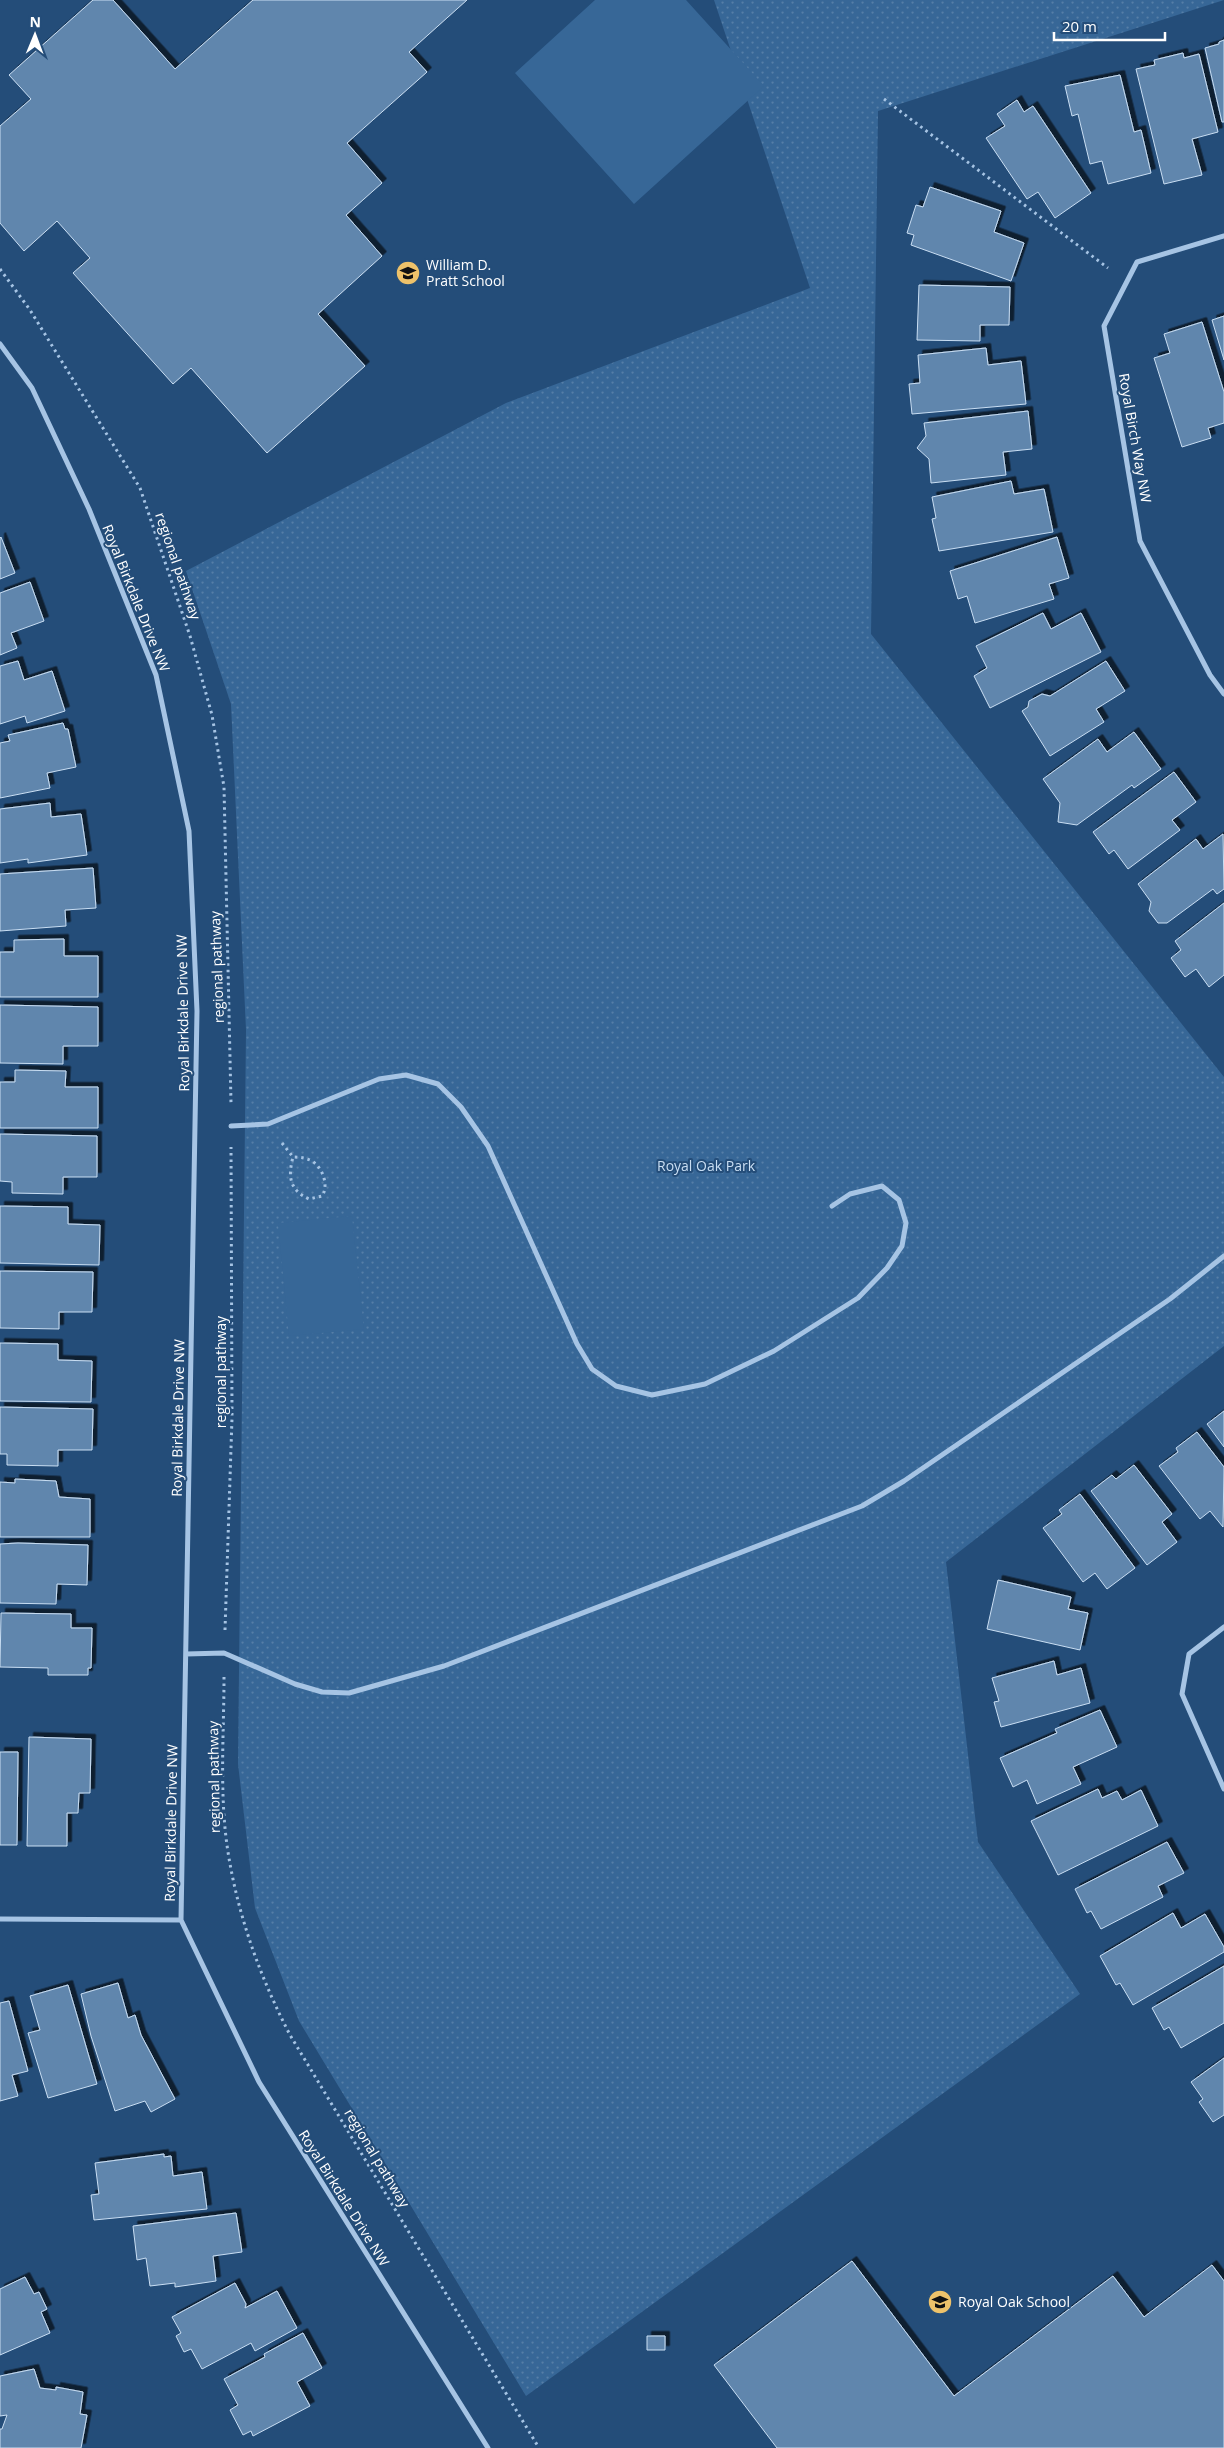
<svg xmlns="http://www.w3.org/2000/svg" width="1224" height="2448" font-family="'Open Sans',sans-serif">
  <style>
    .green { fill: url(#green-dots) }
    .pitch { fill: #376797 }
    .building { fill: #6186ad; stroke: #c9def3; filter: url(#shadow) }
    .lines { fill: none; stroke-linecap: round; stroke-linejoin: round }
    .path { stroke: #a6c4e4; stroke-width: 3; stroke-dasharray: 2.5 4; stroke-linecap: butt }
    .street { stroke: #a6c4e4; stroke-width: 5 }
    .labels { text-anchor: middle; stroke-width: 4; stroke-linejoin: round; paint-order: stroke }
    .poi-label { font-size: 14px; fill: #fff; stroke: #244d79; text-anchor: start }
    .street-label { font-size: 14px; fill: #fff; stroke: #244d79 }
    .park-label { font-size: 14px; fill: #c9def3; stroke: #244d79 }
  </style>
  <defs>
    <pattern id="green-dots" width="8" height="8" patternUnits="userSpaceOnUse" patternTransform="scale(1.25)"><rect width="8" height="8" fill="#376797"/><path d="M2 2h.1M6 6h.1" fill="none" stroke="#557ea7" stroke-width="1.8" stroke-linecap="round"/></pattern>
    <filter id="shadow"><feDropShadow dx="4.5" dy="-4.5" stdDeviation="0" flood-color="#0009"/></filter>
  </defs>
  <rect width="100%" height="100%" fill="#244d79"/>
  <path class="green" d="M714,0H1224L878,111L871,634L1224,1077V1346L946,1562L978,1842L1080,1994L526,2396L299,2021L255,1908L238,1764L246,1030L231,704L186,571L506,403L810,288Z"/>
  <path class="pitch" d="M595,0H686L764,86L634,204L515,73Z
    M352,1216L364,1329L289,1336L278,1223Z"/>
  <path class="building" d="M93,0H113L175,69L253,0H467L409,52L427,72L347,143L382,183L346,215L382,256L318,314L365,366L267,453L191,368L173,384L73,273L90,258L57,221L24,251L0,223V126L31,99L9,75Z
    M1224,40V122H1222L1205,48L1219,44V42Z
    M1183,53L1184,58L1199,54L1218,132L1192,139L1202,175L1164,184L1136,69L1155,65L1154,60Z
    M1120,75L1134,132L1141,130L1151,173L1108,184L1102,161L1090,164L1078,114L1072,116L1065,86Z
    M1017,100L1024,112L1033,106L1091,193L1055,218L1038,192L1027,199L986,138L1005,126L997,114Z
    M930,187L1001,211L994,232L1024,243L1011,281L911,245L914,235L907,233L916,205L923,207Z
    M919,285L1010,287L1009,325H980V341L917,340Z
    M1224,316V360L1212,320Z
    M1202,322L1224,392V423L1208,428L1211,438L1182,447L1154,358L1170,353L1164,334Z
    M986,348L988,365L1021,361L1026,404L912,414L909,384L920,383L918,355Z
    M1028,411L1032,449L1003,452L1006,475L931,483L929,459L917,448L926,436L924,423Z
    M1011,481L1014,494L1044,489L1053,532L939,551L932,519L936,518L932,497Z
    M1,537L15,573L0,579V538Z
    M1057,537L1069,578L1049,584L1054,599L975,623L967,596L958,599L950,571Z
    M30,582L44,621L11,633L17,648L0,655V593Z
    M1043,613L1051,629L1081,613L1101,652L990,708L974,676L987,668L976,646Z
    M18,661L24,680L52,671L65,711L27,723L25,716L0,724V666Z
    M1106,661L1125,691L1096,709L1104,722L1050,756L1022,711L1028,707L1029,701L1042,694L1050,696Z
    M63,723L65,729H68L76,767L47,773L50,788L0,798V743L10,741L8,735Z
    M1134,732L1161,769L1134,788L1132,785L1077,825L1058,822L1060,803L1043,779L1098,739L1107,752Z
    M1174,772L1196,802L1172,820L1180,830L1128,869L1114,850L1109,854L1093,832Z
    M50,803L51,817L81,814L87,855L28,863V859L0,863V809Z
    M1223,834L1224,889L1217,894L1213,889L1167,923H1158L1149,911L1151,902L1138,884L1196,839L1203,849Z
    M93,868L96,908L65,910L66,926L0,931V874Z
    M1224,903V975L1209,987L1196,969L1185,977L1171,958L1181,950L1175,941Z
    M64,939V956H98V997H0V952H14V940Z
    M0,1005L98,1007V1046H63V1064L0,1063Z
    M15,1070L66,1071L65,1087H98V1128H0V1082H15Z
    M0,1134L97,1136V1177H63V1194L12,1193V1182L0,1181Z
    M0,1206L68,1207V1224L100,1225L99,1265L0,1263Z
    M0,1271L93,1272L92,1312H59V1329L0,1328Z
    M0,1343L58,1344V1360L92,1361L91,1402L0,1401Z
    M0,1407L93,1409L92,1450H58V1466L7,1465V1454H0Z
    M1224,1411V1447L1207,1424Z
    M1197,1432L1224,1467L1223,1527L1210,1511L1200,1519L1159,1466L1178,1452L1176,1448Z
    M1134,1465L1172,1514L1162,1522L1177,1542L1147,1565L1091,1491L1112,1475L1116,1479Z
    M15,1479L56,1481L59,1497L90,1499V1537H0V1482L15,1483Z
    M1080,1494L1135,1568L1107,1589L1095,1573L1083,1582L1043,1528L1062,1514L1059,1510Z
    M18,1543L88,1545L87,1585L57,1584L56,1604L0,1603V1544Z
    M998,1580L1071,1597L1068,1609L1088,1613L1080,1650L987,1629Z
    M1,1613L71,1614V1628H92L91,1668H88V1675H48V1668L0,1667Z
    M1054,1661L1057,1675L1081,1668L1090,1703L1001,1727L994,1702L999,1701L992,1678Z
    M1100,1710L1117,1747L1073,1767L1081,1784L1037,1804L1027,1780L1013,1787L1000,1758L1057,1733L1055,1729Z
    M29,1737L91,1739L90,1793H79L78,1813H67V1846H27Z
    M0,1752H18L17,1845H0Z
    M1098,1789L1102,1798L1117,1791L1122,1800L1141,1790L1158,1826L1058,1875L1031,1821Z
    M1167,1842L1184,1873L1158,1886L1163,1897L1101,1929L1091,1911L1087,1913L1075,1889Z
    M1173,1913L1181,1928L1205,1914L1224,1947V1952L1133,2005L1120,1983L1116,1985L1100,1956Z
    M1224,1966V2023L1181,2048L1169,2027L1164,2030L1152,2008Z
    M118,1983L128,2018L135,2015L141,2035L175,2099L151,2112L145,2101L115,2111L91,2036L81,1994Z
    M68,1985L97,2084L48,2098L28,2033L40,2030L30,1996Z
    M9,2001L28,2071L12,2075L18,2096L0,2101V2003Z
    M1224,2058V2115L1213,2122L1199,2102L1203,2099L1191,2082Z
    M164,2154V2157L171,2156L173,2176L202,2172L207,2209L94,2220L91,2195L99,2194L95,2163Z
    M236,2213L242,2252L213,2256L216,2281L175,2287V2283L150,2286L146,2258L137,2260L133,2226Z
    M852,2261L954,2396L1113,2276L1144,2317L1212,2265L1224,2281V2448H777L714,2365Z
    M25,2277L34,2294L39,2292L47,2309L41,2312L50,2333L0,2355V2289Z
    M235,2283L246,2304L245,2308L277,2291L297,2328L255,2351L251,2343L202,2369L191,2349L184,2352L176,2336L181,2333L172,2317Z
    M303,2333L322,2368L297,2382L310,2406L253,2436L251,2431L243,2435L230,2410L238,2405L224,2379L265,2357L264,2354Z
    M647,2336H665V2350H647Z
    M34,2369L40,2388L56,2390V2387L83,2392L80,2414L87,2415L81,2448H0V2429H2L7,2415L0,2416V2376Z"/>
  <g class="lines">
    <path class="path" d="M884,99L1108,268
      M0,269L30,310L140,488L190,636L212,715L224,787L231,1103
      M282,1143L293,1157C300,1157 306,1158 312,1161C323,1168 329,1186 322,1196L309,1199C289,1190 288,1176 293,1157
      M225,1630L232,1418L231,1147
      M224,1677C224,1734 219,1795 228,1852C238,1916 260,1977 290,2035L539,2448"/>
    <path class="street" d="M1224,236L1137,262L1104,326L1140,541L1210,675L1224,694
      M0,344L32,388L89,509L156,675L189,831L197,1011L181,1920L259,2082L488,2448
      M231,1126L268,1124L379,1079L406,1075L438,1084L461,1107L488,1146L577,1344L592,1369L616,1386L652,1395L705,1384L774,1351L858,1298L887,1268L902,1246L906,1223L899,1200L882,1186L850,1194L832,1206
      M1224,1627L1189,1654L1182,1694L1224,1789
      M186,1654L224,1653L295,1684L322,1692L349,1693L444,1666L862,1506L904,1481L1170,1299L1224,1256
      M0,1919L181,1920"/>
  </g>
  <defs>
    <g id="school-disc" transform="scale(1.25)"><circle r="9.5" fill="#eec26a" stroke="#244d79"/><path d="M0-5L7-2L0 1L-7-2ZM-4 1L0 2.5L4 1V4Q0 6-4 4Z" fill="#111"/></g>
  </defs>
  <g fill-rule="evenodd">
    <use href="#school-disc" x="408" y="273"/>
    <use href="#school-disc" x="940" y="2302"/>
  </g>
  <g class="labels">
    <g class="poi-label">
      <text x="426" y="270">William D.<tspan x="426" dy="16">Pratt School</tspan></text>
      <text x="958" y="2307">Royal Oak School</text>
    </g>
    <g class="street-label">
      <text transform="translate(1135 438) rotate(80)" y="5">Royal Birch Way NW</text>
      <text transform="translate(178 566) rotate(71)" y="5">regional pathway</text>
      <text transform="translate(136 598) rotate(68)" y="5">Royal Birkdale Drive NW</text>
      <text transform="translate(217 967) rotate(-92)" y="5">regional pathway</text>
      <text transform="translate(183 1013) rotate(-91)" y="5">Royal Birkdale Drive NW</text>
      <text transform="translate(221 1372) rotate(-90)" y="5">regional pathway</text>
      <text transform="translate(178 1418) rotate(-89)" y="5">Royal Birkdale Drive NW</text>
      <text transform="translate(214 1777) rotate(-91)" y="5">regional pathway</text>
      <text transform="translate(171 1823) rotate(-89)" y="5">Royal Birkdale Drive NW</text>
      <text transform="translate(377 2158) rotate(59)" y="5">regional pathway</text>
      <text transform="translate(344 2198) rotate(58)" y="5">Royal Birkdale Drive NW</text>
    </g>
    <g class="park-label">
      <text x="706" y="1171">Royal Oak Park</text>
    </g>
  </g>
  <g transform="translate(35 35) rotate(1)" stroke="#244d79" stroke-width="4" paint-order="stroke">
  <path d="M0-4L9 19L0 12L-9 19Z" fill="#ffffff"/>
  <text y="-8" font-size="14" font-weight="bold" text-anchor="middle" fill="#ffffff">N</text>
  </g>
  <path d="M1054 32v8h111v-8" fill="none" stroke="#ffffff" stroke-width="2.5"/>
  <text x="1062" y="32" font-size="15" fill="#ffffff" stroke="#244d79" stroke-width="4" paint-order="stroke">20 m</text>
</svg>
